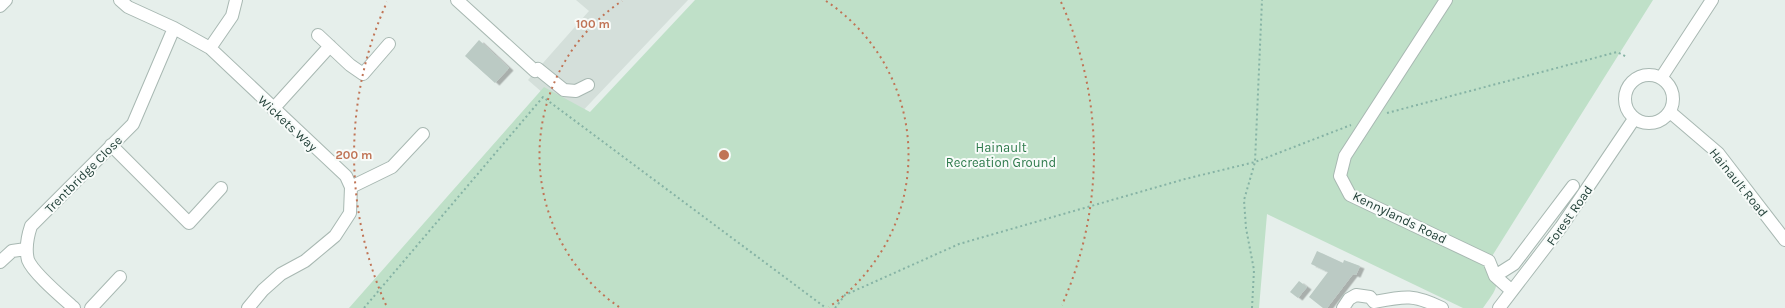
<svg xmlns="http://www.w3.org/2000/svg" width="1785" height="308" font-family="Karla,sans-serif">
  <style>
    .built { fill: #d4dfda }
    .green { fill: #bfe0c8 }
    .building { fill: #bbcac4; filter: url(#shadow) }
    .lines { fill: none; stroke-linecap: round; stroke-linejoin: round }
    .minor-casing { stroke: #a8b8b2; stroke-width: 14 }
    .path { stroke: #86b3a5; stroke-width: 2; stroke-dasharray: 2 3; stroke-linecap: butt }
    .minor { stroke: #fff; stroke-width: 12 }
    .ring { fill: none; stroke: #c07456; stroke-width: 2; stroke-dasharray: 2 4 }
    .labels { text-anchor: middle; stroke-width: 4; stroke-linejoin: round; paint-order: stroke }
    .street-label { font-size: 13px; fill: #24423a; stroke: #f7fbf9 }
    .park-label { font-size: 13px; fill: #2d7a4b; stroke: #f7fbf9 }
    .centre { fill: #c07456; stroke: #f7fbf9; stroke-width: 2 }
    .ring-label { font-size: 12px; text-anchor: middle; font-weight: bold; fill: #c07456; stroke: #f7fbf9; stroke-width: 4; stroke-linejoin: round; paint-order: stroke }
  </style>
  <defs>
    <filter id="shadow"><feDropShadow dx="4.5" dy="2.5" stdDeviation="0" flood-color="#0004"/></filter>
  </defs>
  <rect width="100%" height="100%" fill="#e6efeb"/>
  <path class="built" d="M576,0H688L574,120L528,80L589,11Z"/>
  <path class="green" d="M695,0H1653L1489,261C1500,287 1499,285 1483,308H1463L1267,214L1259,308H349L544,87L590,112Z"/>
  <path class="building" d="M479,40L509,68L495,83L465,56Z
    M1317,251L1343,263L1344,260L1360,266L1356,275L1353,274L1327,308H1323L1309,297L1328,272L1311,264Z
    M1299,281L1307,287L1298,298L1290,292Z"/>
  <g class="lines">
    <g class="minor-casing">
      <path id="minor" d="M120,0L128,7L174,28L210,48L346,176L351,187L350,213L335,236L305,261L281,274L263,290L248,308
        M457,0L535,71L538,69L564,90L576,91L588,85
        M1446,0L1345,156L1340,176L1350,195L1489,261L1495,276L1512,291
        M0,6L6,0
        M318,35L350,65L363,74L389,44
        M210,48L232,16L236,0
        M1625 99a24 24 0 1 1 48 0a24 24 0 1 1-48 0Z
        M1661,78L1712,0
        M273,109L330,46
        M1670,112L1718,153L1785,240
        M111,145L189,223L221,188
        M351,187L392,167L423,134
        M0,262L12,251L26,249
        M1495,276L1514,264L1573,186
        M1374,302C1405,296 1413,294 1442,308
        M74,308C63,298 33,273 28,260C25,248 27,238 31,226L133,124L174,28
        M91,308L120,277
        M1343,308L1349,299L1356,295L1370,297L1374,302
        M1499,308L1561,227L1634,119"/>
    </g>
    <path class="path" d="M1387,113L1617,52L1627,57
      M364,308L543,97L826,308
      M835,308L845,295L959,244L1185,179L1255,162L1262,0
      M1252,308L1254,270L1246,228L1244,200L1255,162L1351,125"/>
    <use href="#minor" class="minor"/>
  </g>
  <g class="ring">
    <path d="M619 307A185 185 0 0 1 622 1M826 1A185 185 0 0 1 829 307"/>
    <path d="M386 305A370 370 0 0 1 387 2M1061 2A370 370 0 0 1 1062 305"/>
  </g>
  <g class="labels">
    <g class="street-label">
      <text transform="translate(288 123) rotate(43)" y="5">Wickets Way</text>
      <text transform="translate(83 174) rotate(-45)" y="5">Trentbridge Close</text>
      <text transform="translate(1739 182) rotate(51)" y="5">Hainault Road</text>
      <text transform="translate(1569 215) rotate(-55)" y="5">Forest Road</text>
      <text transform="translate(1400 217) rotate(26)" y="5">Kennylands Road</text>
    </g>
    <g class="park-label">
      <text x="1001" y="152">Hainault<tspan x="1001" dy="15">Recreation Ground</tspan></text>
    </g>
  </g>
  <circle cx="724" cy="155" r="6" class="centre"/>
  <g class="ring-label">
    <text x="593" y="28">100 m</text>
    <text x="354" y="159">200 m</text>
  </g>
</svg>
